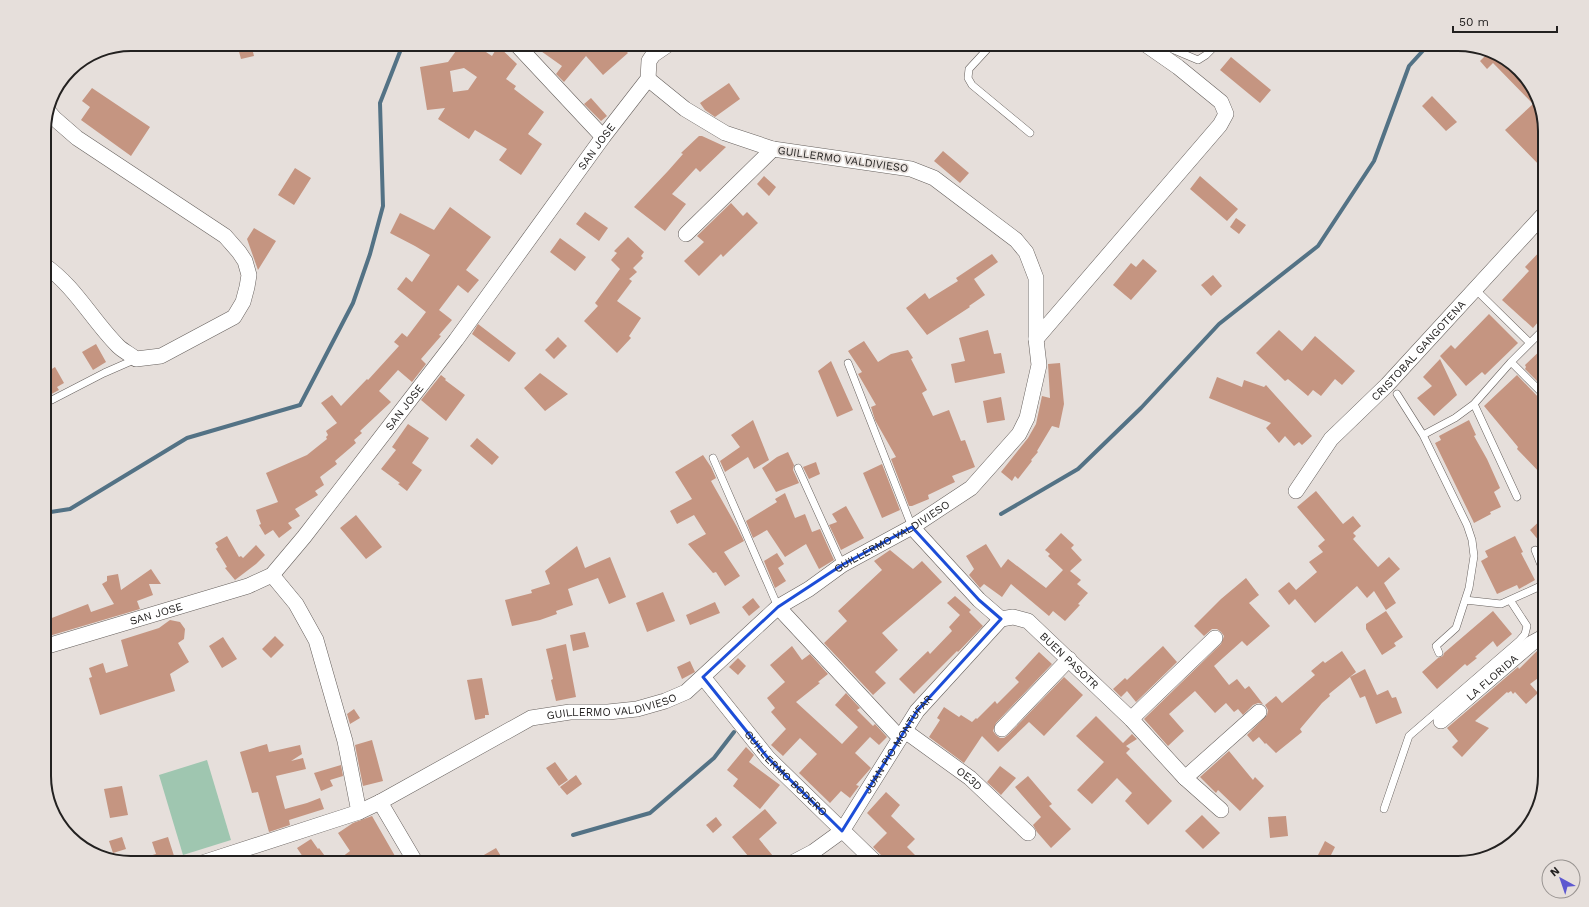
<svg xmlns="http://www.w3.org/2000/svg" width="1589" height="907" font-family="'Work Sans',sans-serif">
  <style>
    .green { fill: #9fc6b0 }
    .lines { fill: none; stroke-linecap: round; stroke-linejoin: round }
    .stream { stroke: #537285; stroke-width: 4 }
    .building { fill: #c59581; fill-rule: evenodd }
    .lane-casing { stroke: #66605d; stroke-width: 8 }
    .street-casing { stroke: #66605d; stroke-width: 16 }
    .lane { stroke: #fff; stroke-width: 7 }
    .street { stroke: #fff; stroke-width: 15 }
    .marked { fill: none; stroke: #1d4ed8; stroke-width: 3; stroke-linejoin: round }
    .labels { text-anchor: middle; stroke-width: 3.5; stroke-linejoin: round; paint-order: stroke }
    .street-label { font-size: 11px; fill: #232120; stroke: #e6dfdb }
    .rim { fill: none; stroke: #232120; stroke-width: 2 }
  </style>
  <rect width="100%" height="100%" fill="#e6dfdb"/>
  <path class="green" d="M207,760L231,840L183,855L159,775Z"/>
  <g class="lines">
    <path class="stream" d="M44,513L70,509L187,438L300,405L353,303L370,254L383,206L380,103L403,44
      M1001,514L1078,469L1141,408L1219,324L1318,246L1374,161L1409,66L1429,44
      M573,835L650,813L714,758L734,732"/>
  </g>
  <path class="building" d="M237,44H251L254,56L241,59Z
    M461,44H474L492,56L498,46L517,64L506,79L516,86L514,89L544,112L528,134L542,144L521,175L499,160L507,149L475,130L469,139L438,119L445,108L427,110L420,67L448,62ZM464,68L477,77L468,90L453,92L450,71Z
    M531,44H619L628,53L603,75L586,56L564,82L556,74L562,66Z
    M1480,50L1501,56L1533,88L1545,126V171L1505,130L1533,104L1493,63L1487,69L1480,61L1486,55Z
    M1231,57L1271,90L1260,103L1220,70Z
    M729,83L740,99L715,117L705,110L700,103Z
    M92,88L150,127L131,156L81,120L90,107L82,101Z
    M1432,96L1457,122L1446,131L1422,106Z
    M591,98L607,116L601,121L584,104Z
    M699,136H702L726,147L700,172L696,168L672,194L686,204L665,231L634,207L668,171L683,154L681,153Z
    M943,151L969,173L960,183L934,161Z
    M295,168L311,178L294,205L278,195Z
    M764,176L776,187L769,196L757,184Z
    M1200,176L1238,209L1227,221L1190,189Z
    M731,203L743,216L747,212L758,223L723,257L721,254L699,276L684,261L704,242L697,236Z
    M450,207L491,237L466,270L479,280L468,293L458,285L439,310L452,320L439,335L441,336L421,359L426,364L412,382L398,370L379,391L391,402L360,431L362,433L354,440L356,443L335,461L337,464L320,477L324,485L315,491L318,495L295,509L300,516L288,523L292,528L279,538L273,530L265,535L259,525L261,524L256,510L278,502L266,473L307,455L327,439L326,437L328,435L326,431L337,423L321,403L332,395L341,406L367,379L368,380L399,346L394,342L402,333L407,337L426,312L397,289L406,277L412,282L430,255L415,246L390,233L400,213L434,230Z
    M585,212L608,228L599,241L576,224Z
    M1236,218L1246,225L1239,234L1230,227Z
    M254,228L276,241L258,270L247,239Z
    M628,237L644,252L641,256L643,258L633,268L637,272L629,279L632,281L617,301L641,318L629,336L631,338L617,353L584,321L598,306L595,303L620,269L611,260L617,253L614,251Z
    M560,238L586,257L575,271L550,252Z
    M1545,246V314L1533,328L1502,300L1529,271L1525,267Z
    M992,254L998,262L974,279L985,295L969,306L970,307L927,335L906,308L925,293L929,299L958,281L956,278Z
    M1143,259L1157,271L1131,300L1113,285L1131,263L1136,267Z
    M1213,275L1222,286L1211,296L1201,285Z
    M1489,314L1518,343L1485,375L1482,372L1466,386L1440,356L1451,345L1455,349Z
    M478,324L516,353L509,362L472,334Z
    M988,330L994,354L1001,353L1005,373L955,383L951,364L965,361L959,338Z
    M1279,330L1302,351L1315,336L1355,371L1342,385L1335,379L1321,396L1313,390L1308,396L1288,379L1285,381L1256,353Z
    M558,337L567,346L554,359L545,350Z
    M864,341L878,362L891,354L908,350L913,358L911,359L927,390L922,393L933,416L949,410L961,441L965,440L975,467L952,476L955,482L928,495L929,499L912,506H909L891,459L896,457L875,420L871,407L876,405L858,374L862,372L848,351Z
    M96,344L106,362L93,370L82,352Z
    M1545,346V389L1525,369L1526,367L1525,365Z
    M1440,359L1457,395L1434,416L1417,398L1432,386L1423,377Z
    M831,361L853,410L837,417L818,371Z
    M1060,363L1064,404L1059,428L1052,426L1037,451L1038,452L1031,460L1032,461L1018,479L1015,476L1012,481L1001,472L1028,438L1036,424L1042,396L1050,398L1048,364Z
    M55,367L64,383L57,387L59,390L44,398V374Z
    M540,373L568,394L545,411L524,388Z
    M441,375L446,379L445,380L465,395L446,421L421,400Z
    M1517,375L1541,400L1545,401V410L1540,415L1545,421V478L1517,449L1518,447L1484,406Z
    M1217,377L1242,387L1244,380L1264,387L1266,385L1312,436L1302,445L1299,442L1294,446L1285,436L1279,443L1266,428L1271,423L1209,398Z
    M1001,397L1005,420L987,423L983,401Z
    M753,420L769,460L754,469L748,457L725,472L720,461L740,447L731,435Z
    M1469,420L1476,435L1474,436L1487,459L1500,488L1494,492L1501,507L1490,512L1491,514L1474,523L1435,443L1441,440L1439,436Z
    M408,424L429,438L412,463L422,470L407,491L398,484L400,483L381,469L396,450L392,447Z
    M477,438L499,457L492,465L470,446Z
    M788,452L794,465L793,470L799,483L776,492L762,468L777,457Z
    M703,455L711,467L716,478L711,481L737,527L744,541L724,552L740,576L725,586L716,572L713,573L688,544L706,534L694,515L677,524L670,511L692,499L675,472Z
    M816,462L820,474L809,479L803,467Z
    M882,464L900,510L882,518L863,473Z
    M1316,491L1343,524L1353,516L1361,526L1353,533L1356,536L1353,539L1378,567L1389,557L1400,569L1384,583L1396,603L1386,610L1374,591L1367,598L1357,586L1315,623L1295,599L1289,605L1278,591L1289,582L1296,590L1317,572L1309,562L1323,552L1318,546L1325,540L1297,507Z
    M785,493L795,518L805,514L812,532L820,529L834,560L819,569L806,544L785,557L767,530L753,538L746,521L777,502L775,499Z
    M846,506L864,538L841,550L829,525L837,522L832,514Z
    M356,515L382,547L366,559L340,528Z
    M1545,516V548L1530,530Z
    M1061,533L1074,545L1071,548L1082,560L1070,571L1081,580L1077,584L1088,593L1078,604L1080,605L1065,621L1053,611L1049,616L1011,584L1002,597L984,584L980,588L969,575L974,569L966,556L986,544L1001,568L1008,559L1046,588L1063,570L1048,556L1050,554L1045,550Z
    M227,536L239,557L241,556L243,558L256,545L265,555L256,564L235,580L225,568L227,567L216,549L218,547L215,543Z
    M1515,536L1523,552L1521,553L1535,580L1519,589L1517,585L1497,594L1481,561L1488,557L1485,551Z
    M577,546L585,568L610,557L626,597L609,604L598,578L568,589L573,605L556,611L557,614L540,620L512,626L505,600L532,593L531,590L550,584L545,571Z
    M890,550L913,569L922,561L942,582L882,633L898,650L875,672L886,683L873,695L824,643L847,621L838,611L882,570L874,561Z
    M777,553L784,564L778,568L786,581L775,588L764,561Z
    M151,569L161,584H149L153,595L137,601L140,609L49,636L47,631L44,632V621L88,604L91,612L114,604L102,584L107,581V576L118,574L121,590Z
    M1246,578L1259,595L1249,603L1270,626L1247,646L1242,641L1214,666L1229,685L1237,679L1245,689L1249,686L1263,704L1258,703L1253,705L1243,715L1238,709L1234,712L1226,703L1215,713L1195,691L1169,714L1184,731L1168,746L1144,719L1221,644L1224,636L1221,632L1217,629H1212L1204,636L1194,626L1221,599Z
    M663,592L675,621L647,632L636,603Z
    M955,596L971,610L969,612L983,626L958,652L957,651L914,694L899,679L928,651L930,654L952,631L949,627L960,615L947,603Z
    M753,598L760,607L749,616L742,607Z
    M715,602L720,613L690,625L686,615Z
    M1386,611L1403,637L1394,643L1396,646L1382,655L1366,629V624Z
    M1493,611L1512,634L1497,647L1493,641L1475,657L1477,658L1467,666L1465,664L1437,689L1422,672L1438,658L1443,656L1444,653Z
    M170,620L180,622L185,629L184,639L178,643L189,662L170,674L175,691L100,715L89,678L92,677L89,668L103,663L106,673L128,666L121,640L159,628Z
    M585,632L589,647L573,651L570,635Z
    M275,636L284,645L271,658L262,649Z
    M223,637L237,659L222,668L209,646Z
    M566,644L576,697L556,701L551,680L553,679L546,649Z
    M792,646L802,660L810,654L828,674L818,682L820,683L796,702L842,744L858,727L835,705L846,693L860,708L857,710L873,726L875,724L887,737L879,745L870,737L855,753L871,768L856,785L859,786L850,798L841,791L830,803L799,773L817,754L800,738L783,756L771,745L786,729L771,712L775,708L767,698L785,682L770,665Z
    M1163,646L1177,662L1136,702L1127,691L1121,697L1113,689L1125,678L1127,680Z
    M1342,651L1356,672L1329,694L1330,696L1322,703L1300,729L1302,732L1276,753L1266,743L1265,744L1259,737L1253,742L1247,735L1267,715L1268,710L1265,705L1276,696L1282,703L1315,675L1311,671L1323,661L1325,663Z
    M1537,651L1545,659V673L1530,684L1538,693L1526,704L1515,692L1513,694L1511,691L1508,693L1507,692L1475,721L1489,728L1462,757L1452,747L1458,741L1447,728L1518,667L1519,669Z
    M1039,652L1052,664L996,723L993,731L996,735L1000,738H1004L1008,735L1064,677L1083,695L1044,736L1029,722L998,752L982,736L964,763L929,737L940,720L937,718L944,707L959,717L961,715L972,722L976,718L977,719L995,701L997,704L1019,682L1015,678Z
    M738,658L746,666L738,675L729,667Z
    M690,661L695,672L682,679L677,667Z
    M1365,669L1377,695L1388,690L1392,698L1396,697L1402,713L1376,724L1365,696L1360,698L1350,677Z
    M482,678L489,715H485V718L475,720L467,680Z
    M354,709L360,718L350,724L347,714Z
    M1096,716L1123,743L1132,734L1137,739L1126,746L1130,749L1126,753L1172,801L1148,825L1125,801L1132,793L1117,778L1092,804L1077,790L1104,762L1076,736Z
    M372,740L383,781L363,786L355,745Z
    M267,744L269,752L300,745L302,754L291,761L303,758L306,769L276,776L285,809L307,803L320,798L324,809L289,820L290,825L269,832L258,792L252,793L240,752Z
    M746,747L754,755L749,762L780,785L760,809L733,786L738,779L727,770Z
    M1229,751L1253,780L1255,777L1264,786L1240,811L1218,790L1216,793L1200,777Z
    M555,762L568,780L559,786L546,768Z
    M341,765L343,776L330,780L333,786L321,791L314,773Z
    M1000,766L1016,778L1001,795L987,782Z
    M576,775L582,784L567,795L560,787Z
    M1028,776L1052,804L1049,806L1071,829L1051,848L1037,832L1033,825L1041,817L1015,787Z
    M122,786L128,815L110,818L104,789Z
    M886,792L900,805L891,816L915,839L907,847L917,857L911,863H885L883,857L873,847L887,833L867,813Z
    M765,809L777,823L759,839L773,856L765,863H754L732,837Z
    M1202,815L1220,833L1203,849L1185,831Z
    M372,816L399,863H334L350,851L338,833L353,823Z
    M1286,816L1288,836L1270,838L1268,817Z
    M716,817L722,825L713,833L706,825Z
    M122,837L126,849L113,853L109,841Z
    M168,837L175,859L163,863H136L135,860L156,854L152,842Z
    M311,839L318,849L319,848L330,863H307L297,848Z
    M1325,841L1335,847L1327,863H1314Z
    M496,848L505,863H470Z"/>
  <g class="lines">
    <g class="lane-casing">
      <path id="lane" d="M992,44L969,69L968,78L972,85L1030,133
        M1160,44L1198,60L1206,55L1217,44
        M1475,289L1530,343
        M1511,362L1545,396
        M848,363L912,527
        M1397,394L1423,435L1467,525L1472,540L1474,556L1469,588L1456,628L1436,646L1439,653
        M44,404L104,373L136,359
        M1474,404L1517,497
        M1423,435L1455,418L1474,404L1511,362L1545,328
        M713,458L778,607
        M798,468L842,565
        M1535,550L1545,575
        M1465,600L1501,604L1545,584
        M1384,809L1409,736L1519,641L1525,634L1527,626L1510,600"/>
    </g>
    <g class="street-casing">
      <g id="street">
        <path d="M516,44L603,137"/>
        <path d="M686,234L773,149"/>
        <path d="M44,265C75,286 92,320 118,346C123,351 130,354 136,359L161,356L234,317L243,302L247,287L249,275L245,261L239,252L225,236L77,138L54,118L48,111"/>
        <path d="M1036,339L1220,125L1226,114L1221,102L1178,67L1145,44"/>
        <path id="s1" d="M1296,491L1331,439L1387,385L1545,213"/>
        <path id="s2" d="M912,527L979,600L1001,619L1013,617L1028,621L1131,719L1185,778L1221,810"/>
        <path d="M272,575L296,604L316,640L345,741L359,812"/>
        <path d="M778,607L900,738"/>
        <path id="s3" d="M44,647L248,586L272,575L304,537L456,340L603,137L648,79L649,61L653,55L669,44"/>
        <path id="s4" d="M703,677L768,758L876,863"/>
        <path d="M1131,719L1215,638"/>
        <path id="s5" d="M1441,721L1532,643L1545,636"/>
        <path d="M1002,729L1069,659"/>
        <path id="s6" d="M905,731L970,778L1028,833"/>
        <path d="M1185,778L1259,712"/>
        <path d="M380,802L416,863"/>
        <path id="s7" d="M202,863L359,812L380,802L531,718L570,712H608L637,709L665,701L686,692L778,607L809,589L842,565L912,527L971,488L1019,434L1027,418L1039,365L1036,339V278L1026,252L1016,240L934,178L911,169L773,149L725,133L685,109L648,79"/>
        <path id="s8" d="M792,863L813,852L842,831L917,711L1001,619"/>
      </g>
    </g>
    <use href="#lane" class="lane"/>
    <use href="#street" class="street"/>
  </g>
  <path class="marked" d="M912,527L979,600L1001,619L917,711L842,831L768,758L703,677L778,607L842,565Z"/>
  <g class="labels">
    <g class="street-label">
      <text dy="4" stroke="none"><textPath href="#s3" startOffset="777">SAN JOSE</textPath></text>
      <text transform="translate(843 159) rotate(8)" y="4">GUILLERMO VALDIVIESO</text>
      <text dy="4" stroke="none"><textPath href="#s1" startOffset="187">CRISTOBAL GANGOTENA</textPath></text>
      <text dy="4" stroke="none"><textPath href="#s3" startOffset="453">SAN JOSE</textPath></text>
      <text dy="4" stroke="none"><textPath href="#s7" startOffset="779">GUILLERMO VALDIVIESO</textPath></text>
      <text dy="4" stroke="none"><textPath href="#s3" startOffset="117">SAN JOSE</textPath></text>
      <text dy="4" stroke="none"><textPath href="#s2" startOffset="213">BUEN PASOTR</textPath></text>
      <text dy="4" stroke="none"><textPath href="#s5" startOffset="67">LA FLORIDA</textPath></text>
      <text dy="4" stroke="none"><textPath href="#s7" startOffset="443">GUILLERMO VALDIVIESO</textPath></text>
      <text dy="4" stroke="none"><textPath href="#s8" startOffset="163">JUAN PIO MONTUFAR</textPath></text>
      <text dy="4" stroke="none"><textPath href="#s4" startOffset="127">GUILLERMO BODERO</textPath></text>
      <text dy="4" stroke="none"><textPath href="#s6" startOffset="80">OE3D</textPath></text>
    </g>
  </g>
  <path d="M0 0H1589V907H0ZM131 51H1458A80 80 0 0 1 1538 131V776A80 80 0 0 1 1458 856H131A80 80 0 0 1 51 776V131A80 80 0 0 1 131 51Z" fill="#e6dfdb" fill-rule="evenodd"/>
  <path class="rim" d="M131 51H1458A80 80 0 0 1 1538 131V776A80 80 0 0 1 1458 856H131A80 80 0 0 1 51 776V131A80 80 0 0 1 131 51Z"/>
  <g transform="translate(1561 879) rotate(320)"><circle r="19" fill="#e6dfdb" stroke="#989390"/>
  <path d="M0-3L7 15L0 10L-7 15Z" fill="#5d58d0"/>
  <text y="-6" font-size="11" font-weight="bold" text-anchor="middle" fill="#232120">N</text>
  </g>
  <path d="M1453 26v6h104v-6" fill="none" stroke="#232120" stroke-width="2"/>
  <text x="1459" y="26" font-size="12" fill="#232120" stroke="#e6dfdb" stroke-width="3" paint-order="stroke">50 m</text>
</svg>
